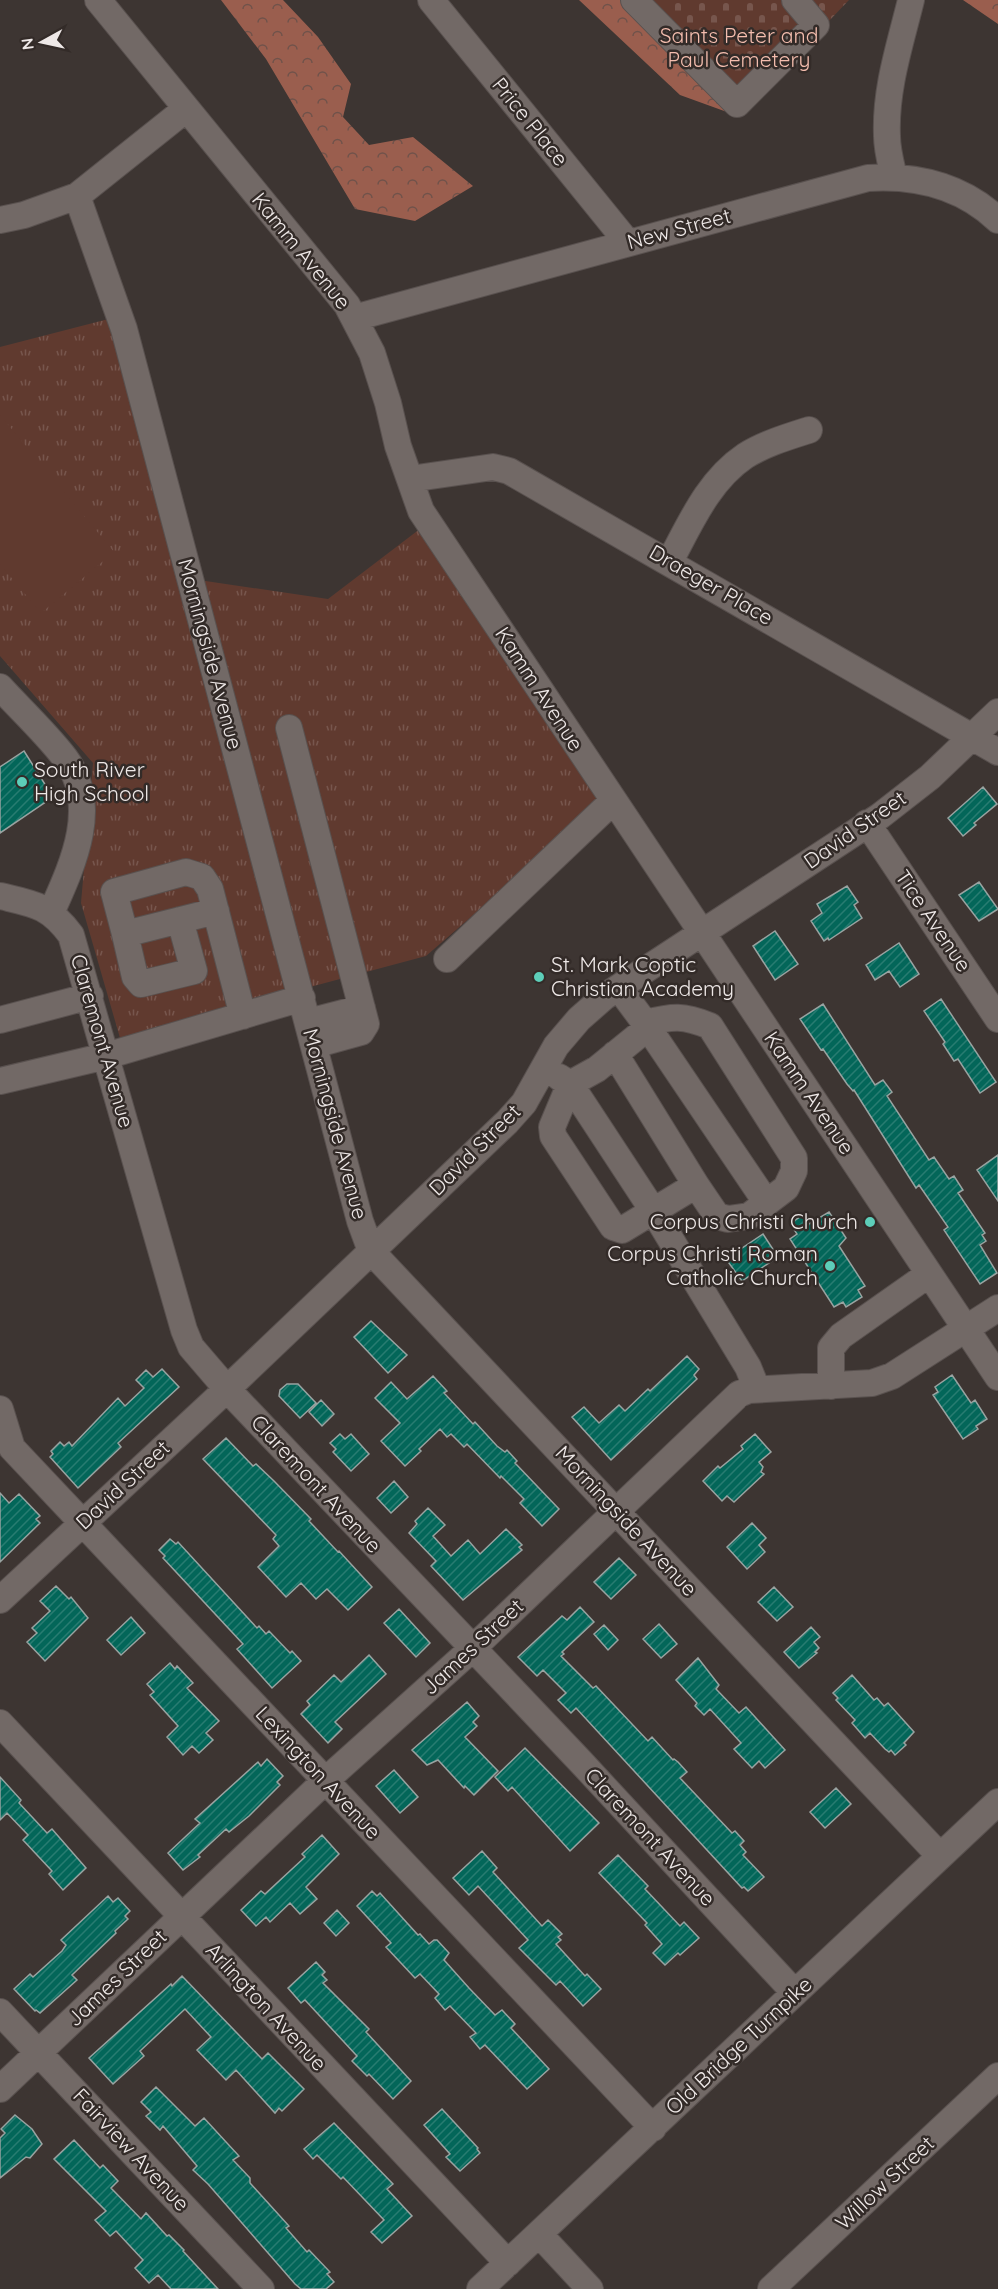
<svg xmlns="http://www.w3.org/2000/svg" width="998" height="2289" font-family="Quicksand,sans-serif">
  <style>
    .forest { fill: url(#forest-crowns) }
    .cemetery { fill: url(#cemetery-stones) }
    .park { fill: url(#park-tufts) }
    .pitch { fill: #603a2f }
    .building { fill: url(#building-hatch); stroke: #99a3a1; stroke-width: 1.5 }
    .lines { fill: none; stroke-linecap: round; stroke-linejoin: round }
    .minor-casing { stroke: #59514f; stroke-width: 28 }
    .minor { stroke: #726966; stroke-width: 26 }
    .poi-dot { fill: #5dceb9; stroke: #332b28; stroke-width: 2 }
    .labels { text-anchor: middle; stroke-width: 5; stroke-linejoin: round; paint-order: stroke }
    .park-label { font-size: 21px; fill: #f4bdae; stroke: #332b28 }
    .street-label { font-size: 21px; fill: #eee8e7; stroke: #332b28 }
    .poi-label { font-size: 21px; fill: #eee8e7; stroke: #332b28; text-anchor: start }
  </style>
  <defs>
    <pattern id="forest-crowns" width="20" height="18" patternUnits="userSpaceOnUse" patternTransform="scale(1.5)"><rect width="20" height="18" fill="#9a5e4e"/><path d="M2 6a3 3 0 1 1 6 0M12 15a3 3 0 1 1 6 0" fill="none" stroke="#70524a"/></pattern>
    <pattern id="cemetery-stones" width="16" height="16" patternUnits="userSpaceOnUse" patternTransform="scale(1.5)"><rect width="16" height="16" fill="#603a2f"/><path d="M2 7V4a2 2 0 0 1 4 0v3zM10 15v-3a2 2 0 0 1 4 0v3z" fill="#77564d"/></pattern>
    <pattern id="park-tufts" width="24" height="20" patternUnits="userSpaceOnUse" patternTransform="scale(1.5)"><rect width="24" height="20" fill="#603a2f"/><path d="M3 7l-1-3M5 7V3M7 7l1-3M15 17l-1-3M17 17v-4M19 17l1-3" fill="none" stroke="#77564d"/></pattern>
    <pattern id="building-hatch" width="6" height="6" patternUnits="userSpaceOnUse" patternTransform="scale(1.5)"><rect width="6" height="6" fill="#036659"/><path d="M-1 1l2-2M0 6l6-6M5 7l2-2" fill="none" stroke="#287c71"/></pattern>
  </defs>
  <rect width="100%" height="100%" fill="#3d3532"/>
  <path class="forest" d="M221,0H283L318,37L351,84L343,117L369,145L413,137L473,186L415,221L355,209L266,59Z
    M579,0H622L738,116L680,95Z
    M963,0H998V24Z"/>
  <path class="cemetery" d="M622,0H849L738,116Z"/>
  <path class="park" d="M120,316L192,579L328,599L429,522L611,796L426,956L120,1038L81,903L93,763L0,656V347Z"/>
  <path class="pitch" d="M0,415L114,552L41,613L0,564Z"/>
  <path class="building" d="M24,751L53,797L0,833V767Z
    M983,787L997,804L974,823L976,825L963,836L948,818Z
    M979,882L998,909L979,921L959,895Z
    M847,886L858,902L854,905L862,918L829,940L828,938L824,941L811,921L822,913L817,904Z
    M775,931L798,964L775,980L753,946Z
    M899,943L919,974L900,987L889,971L875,980L866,965Z
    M941,999L996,1082L980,1093L958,1059L954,1061L943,1044L945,1042L924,1011Z
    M823,1004L875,1085L883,1080L892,1092L887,1096L929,1160L934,1157L949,1179L954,1176L963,1190L958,1193L985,1233L982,1235L986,1241L980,1245L997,1273L980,1284L944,1230L948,1227L919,1185L916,1188L854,1090L853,1091L847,1084L823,1049L821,1050L800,1019Z
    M998,1155V1201L977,1170Z
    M829,1212L846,1238L839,1246L865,1286L858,1290L862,1297L846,1307L843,1302L834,1307L790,1239L797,1234L790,1223L803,1215L809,1224Z
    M763,1234L778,1257L742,1281L726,1259Z
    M371,1321L407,1355L388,1373L354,1337Z
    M687,1356L699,1369L694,1375L697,1379L611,1460L572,1417L584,1407L599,1423L619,1405L625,1411L648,1389L650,1391Z
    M162,1369L179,1387L118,1443L121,1447L78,1488L50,1457L53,1454L51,1451L60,1442L64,1446L69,1442L72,1446L118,1398L125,1406L144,1388L136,1380L146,1370L153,1377Z
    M952,1375L971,1403L975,1400L987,1419L976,1426L978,1429L963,1439L933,1395L938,1392L935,1387Z
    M433,1376L447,1391L444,1393L473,1424L475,1422L497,1446L505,1452L507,1450L517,1461L515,1463L559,1509L542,1526L520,1503L524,1499L501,1476L500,1478L467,1444L464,1447L451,1434L447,1437L440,1429L419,1449L421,1451L405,1466L381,1441L400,1423L375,1398L391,1382L407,1399Z
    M287,1384H298L316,1403L300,1418L279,1396L280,1390Z
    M321,1400L334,1414L322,1426L309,1412Z
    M340,1434L345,1439L351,1434L369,1454L351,1471L333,1452L336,1449L330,1443Z
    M755,1434L771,1452L759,1462L763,1467L761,1472L764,1474L734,1502L727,1496L722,1501L703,1481L718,1466L720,1468L743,1449L741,1446Z
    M226,1438L253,1466L256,1464L274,1481L311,1519L309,1521L338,1552L339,1551L372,1587L348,1610L327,1589L316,1599L301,1583L286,1597L258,1567L279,1546L273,1539L276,1535L203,1459Z
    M394,1481L408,1497L391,1513L377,1498Z
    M0,1493L9,1503L19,1494L40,1516L36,1519L40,1523L0,1562Z
    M428,1508L445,1525L433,1536L451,1556L468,1540L480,1554L506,1529L522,1545L519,1547L522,1550L463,1600L431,1566L436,1561L409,1533L417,1524L415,1521Z
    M752,1523L766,1538L759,1545L765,1552L747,1569L727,1547Z
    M170,1539L176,1544L178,1542L257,1628L259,1626L266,1634L269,1631L290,1653L292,1651L301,1661L272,1688L237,1649L243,1644L163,1558L165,1556L159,1550Z
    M619,1558L636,1575L611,1599L594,1582Z
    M56,1586L69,1599L71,1597L88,1618L45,1661L27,1642L37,1633L32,1628L50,1611L40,1601Z
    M774,1587L793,1607L777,1621L758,1602Z
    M580,1607L594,1622L562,1652L564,1654L561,1656L593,1688L596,1686L648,1741L652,1737L673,1760L674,1759L678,1762L687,1772L680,1778L732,1833L735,1831L744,1841L740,1845L746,1852L743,1855L764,1877L748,1891L744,1887L742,1888L576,1708L571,1713L558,1700L566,1693L543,1670L537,1676L518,1657L562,1616L567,1620Z
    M399,1609L430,1643L416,1657L384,1623Z
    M131,1617L145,1633L121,1655L107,1640Z
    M659,1624L677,1644L661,1658L643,1639Z
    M604,1625L618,1640L608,1650L594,1634Z
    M811,1627L820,1637L814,1642L819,1648L815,1652L817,1653L799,1668L784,1652Z
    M369,1655L386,1674L335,1722L342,1729L328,1743L301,1714L310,1705L307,1701L334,1675L341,1682Z
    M698,1658L719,1685L716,1689L739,1713L746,1707L785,1750L765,1768L759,1761L752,1768L734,1749L741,1743L710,1709L704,1715L695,1706L697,1703L676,1680Z
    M170,1663L175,1669L177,1666L193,1683L187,1688L219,1721L206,1733L213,1740L199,1753L192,1746L183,1755L167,1737L178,1726L150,1695L154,1692L147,1684Z
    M852,1675L874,1700L877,1698L884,1706L888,1703L914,1732L904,1743L906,1745L895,1755L891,1750L889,1752L885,1749L870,1733L865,1738L852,1723L855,1720L836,1700L838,1698L833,1693Z
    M467,1702L479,1716L473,1722L477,1726L465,1737L498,1771L474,1795L465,1786L464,1788L438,1760L427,1765L412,1750Z
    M525,1748L599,1823L570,1851L512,1787L508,1791L495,1777Z
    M267,1759L283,1776L277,1782L280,1785L249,1816L229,1832L226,1829L198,1855L200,1857L183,1870L168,1853L200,1823L195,1819L258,1762L261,1766Z
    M394,1770L418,1797L400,1813L376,1786Z
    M0,1777L21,1800L19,1803L47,1833L52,1829L86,1868L63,1890L49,1874L52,1871L23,1840L28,1835L7,1813L0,1820Z
    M836,1788L851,1804L825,1828L810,1812Z
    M322,1835L339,1854L306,1887L317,1899L300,1914L290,1903L270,1922L266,1917L256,1926L241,1910L261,1891L265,1894L305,1857L302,1854Z
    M482,1851L497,1868L493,1872L542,1926L548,1920L562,1934L558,1937L561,1940L556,1944L585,1976L587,1974L601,1989L583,2006L560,1981L556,1985L519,1948L528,1940L478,1886L469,1895L453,1878Z
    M618,1855L648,1886L645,1889L680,1926L684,1922L699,1938L680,1955L678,1953L665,1965L653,1953L662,1944L645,1925L647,1923L599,1873Z
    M372,1891L377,1896L380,1893L418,1935L420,1934L429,1944L434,1940H437L449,1953L444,1960L469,1988L495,2015L502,2010L515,2024L511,2028L549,2069L527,2089L485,2045L480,2049L470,2037L476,2033L450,2006L445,2010L435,1998L439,1994L420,1974L415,1978L386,1947L391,1943L357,1906Z
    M108,1896L113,1902L118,1898L130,1911L125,1916L128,1919L115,1931L116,1933L72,1975L77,1980L40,2013L36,2010L35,2011L14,1989L30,1974L33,1977L62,1951L66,1945L61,1940Z
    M337,1910L349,1923L336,1936L324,1923Z
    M316,1962L325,1972L322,1975L327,1980L323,1983L369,2029L366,2032L411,2081L393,2099L369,2074L367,2076L352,2061L357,2056L305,2000L301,2003L288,1988Z
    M182,1976L262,2059L268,2053L304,2089L282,2111L279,2108L275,2113L236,2070L226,2080L197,2050L211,2037L185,2009L140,2051L144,2056L113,2084L89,2058L171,1984L172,1986Z
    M156,2087L195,2126L204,2118L239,2156L233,2160L250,2178V2183L289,2226L286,2228L307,2252L309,2250L330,2272L327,2274L334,2282L326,2289H301L295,2284L208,2184L193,2170L197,2166L163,2126L160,2130L146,2116L151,2112L141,2102Z
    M442,2109L478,2148L477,2149L480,2153L460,2171L446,2157L450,2154L424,2125Z
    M15,2115L32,2129L42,2144L30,2158L26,2157L0,2178V2138L5,2133L1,2129Z
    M334,2123L393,2184L387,2189L412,2216L382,2243L371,2232L384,2220L343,2177L341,2179L317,2155L313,2159L304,2149Z
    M74,2140L100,2168L103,2165L118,2181L111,2188L141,2219L146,2213L167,2236L169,2235L184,2250L183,2251L218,2289H171L158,2275L149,2283L135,2268L143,2260L116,2231L110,2236L95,2220L106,2211L54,2159Z"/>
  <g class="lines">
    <g class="minor-casing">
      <path id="minor" d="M98,0L347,305L372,353L388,403L398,446L421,511L998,1377
        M431,0L628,243
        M634,0L737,104L816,25L795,0
        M894,177C891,164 887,150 887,136C885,89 900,45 911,0
        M77,196L124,329L360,1221L371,1251L940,1856
        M0,220L24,215L77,196L186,109
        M354,318L868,178C916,175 962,186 998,220
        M410,479L493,467L509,471L998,752
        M670,561C690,524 708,481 745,456C764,444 787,437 809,430
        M0,687C21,710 46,733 65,758C101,806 72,866 51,913
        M289,728L366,1024L361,1032L314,1045
        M867,823L998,1019
        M0,896C34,904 49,905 71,935L184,1330L191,1347L227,1389L580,1761L795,1993
        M180,920L194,971L141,984L135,977L125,934L216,911
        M125,934L114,892L186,872L202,877L210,889L243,1016
        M447,959L613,801
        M619,988L645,1023V1030L597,1069L570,1084L552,1127L553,1136L613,1227L622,1230L696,1185L717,1216L728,1219L749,1216L786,1188L794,1171V1158L710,1026C683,1015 673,1016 645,1023L766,1202
        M0,1020L90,996
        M308,1022L362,1008
        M615,1054L696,1185
        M559,1077L570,1084L654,1212L748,1367L757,1389
        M0,1081L106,1056L302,998
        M831,1386V1348L841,1336L929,1274
        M0,1409L12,1448L653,2128
        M0,1600L227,1389L507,1122L524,1103L556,1046L579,1019L604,997L880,816L930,777L998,712
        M0,1723L508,2263
        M0,2012L261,2289
        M0,2089L325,1781L472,1649L739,1394L749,1390L872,1383L892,1376L998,1308
        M539,2234L590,2289
        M480,2289L998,1802
        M771,2289L998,2076"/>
    </g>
    <use href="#minor" class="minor"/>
  </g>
  <g class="poi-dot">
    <circle cx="22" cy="782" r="6"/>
    <circle cx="539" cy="977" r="6"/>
    <circle cx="870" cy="1222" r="6"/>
    <circle cx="830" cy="1266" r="6"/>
  </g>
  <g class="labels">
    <g class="park-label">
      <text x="739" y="43">Saints Peter and<tspan x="739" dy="24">Paul Cemetery</tspan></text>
    </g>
    <g class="street-label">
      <text transform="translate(530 122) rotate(51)" y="7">Price Place</text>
      <text transform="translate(679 229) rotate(-15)" y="7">New Street</text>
      <text transform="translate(301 251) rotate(51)" y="7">Kamm Avenue</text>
      <text transform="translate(711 585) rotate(30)" y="7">Draeger Place</text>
      <text transform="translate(210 654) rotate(75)" y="7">Morningside Avenue</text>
      <text transform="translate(539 689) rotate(57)" y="7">Kamm Avenue</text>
      <text transform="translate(855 830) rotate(-35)" y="7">David Street</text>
      <text transform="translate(933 921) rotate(56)" y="7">Tice Avenue</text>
      <text transform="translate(102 1041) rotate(74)" y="7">Claremont Avenue</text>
      <text transform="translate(809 1093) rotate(56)" y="7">Kamm Avenue</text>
      <text transform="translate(335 1124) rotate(75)" y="7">Morningside Avenue</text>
      <text transform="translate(475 1150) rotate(-45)" y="7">David Street</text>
      <text transform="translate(316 1484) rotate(47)" y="7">Claremont Avenue</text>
      <text transform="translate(123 1485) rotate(-43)" y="7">David Street</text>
      <text transform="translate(626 1521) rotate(47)" y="7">Morningside Avenue</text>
      <text transform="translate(473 1647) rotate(-43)" y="7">James Street</text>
      <text transform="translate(318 1773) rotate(47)" y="7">Lexington Avenue</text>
      <text transform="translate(650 1837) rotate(47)" y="7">Claremont Avenue</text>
      <text transform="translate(117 1978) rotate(-44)" y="7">James Street</text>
      <text transform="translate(266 2007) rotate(47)" y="7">Arlington Avenue</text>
      <text transform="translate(739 2046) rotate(-43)" y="7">Old Bridge Turnpike</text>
      <text transform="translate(131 2150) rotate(47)" y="7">Fairview Avenue</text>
      <text transform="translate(885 2183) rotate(-43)" y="7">Willow Street</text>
    </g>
    <g class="poi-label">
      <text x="34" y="777">South River<tspan x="34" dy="24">High School</tspan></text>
      <text x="551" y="972">St. Mark Coptic<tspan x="551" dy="24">Christian Academy</tspan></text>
      <text x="858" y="1229" text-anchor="end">Corpus Christi Church</text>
      <text x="818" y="1261" text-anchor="end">Corpus Christi Roman<tspan x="818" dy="24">Catholic Church</tspan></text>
    </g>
  </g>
  <g transform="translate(42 42) rotate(262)" stroke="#332b28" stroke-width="4.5" paint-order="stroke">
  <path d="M0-4.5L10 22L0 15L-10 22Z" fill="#eee8e7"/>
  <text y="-9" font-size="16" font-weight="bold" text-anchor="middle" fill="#eee8e7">N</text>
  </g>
</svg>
